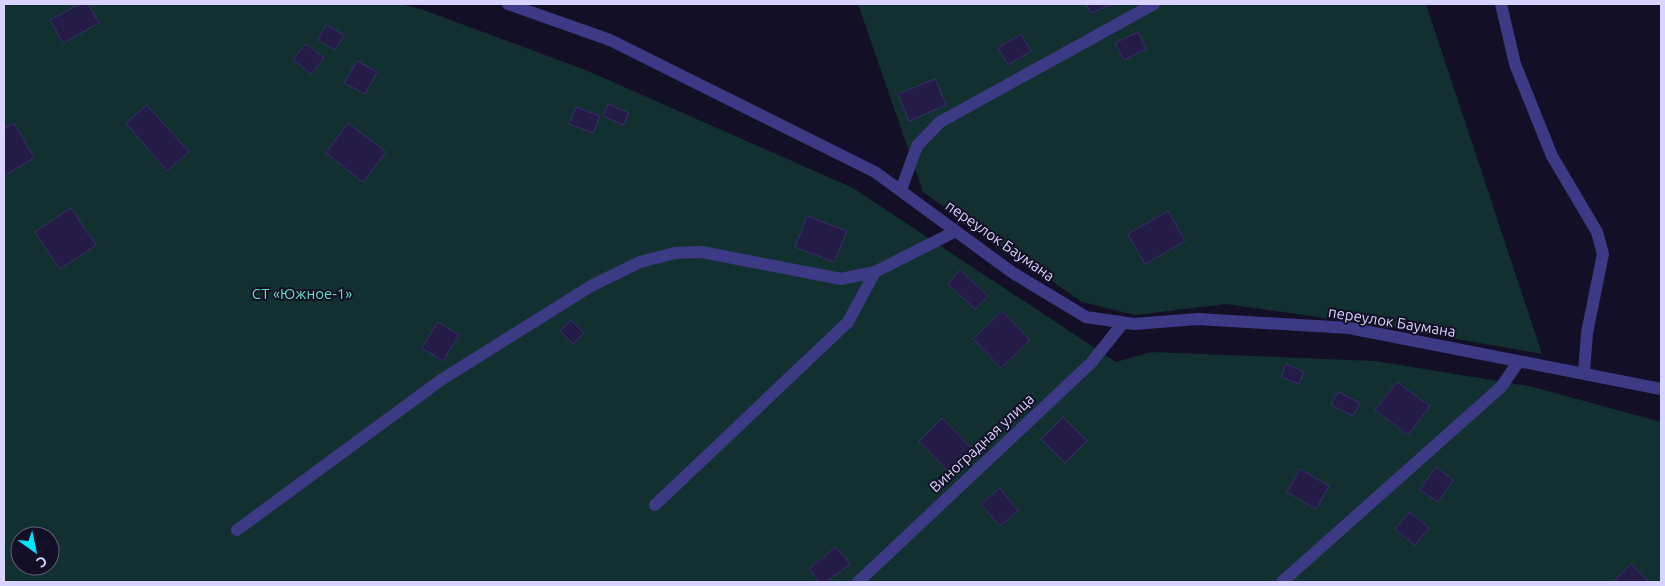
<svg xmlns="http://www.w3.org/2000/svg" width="1665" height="586" font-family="Ubuntu,sans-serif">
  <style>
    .green { fill: #12302f; fill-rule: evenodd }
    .building { fill: #241b47; stroke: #3b2d73 }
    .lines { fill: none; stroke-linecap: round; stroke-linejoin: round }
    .street { stroke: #3d3a85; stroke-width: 12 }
    .labels { text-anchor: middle; stroke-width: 4; stroke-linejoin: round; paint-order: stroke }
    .street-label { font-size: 15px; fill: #d9d4ff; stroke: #130f26 }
    .park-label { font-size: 15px; fill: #5fe0c0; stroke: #130f26 }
  </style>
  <rect width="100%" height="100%" fill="#130f26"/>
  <path class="green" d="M4,4H399L421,9L588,71L853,188L1116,362L1151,352L1376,361L1533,387L1661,422V582H4ZM20,536H50V566H20Z
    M858,4H1426L1542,354L1389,327L1226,304L1135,315L1082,302L923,192Z"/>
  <path class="building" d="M80,4H88L99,23L63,43L50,20Z
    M1086,4H1112L1091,13Z
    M326,25L344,35L335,50L318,40Z
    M1138,32L1146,49L1124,60L1115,43Z
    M1021,34L1031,51L1008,65L998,48Z
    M306,44L324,58L311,74L293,59Z
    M357,61L377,72L365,94L344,83Z
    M935,79L946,105L909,121L898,94Z
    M608,104L629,113L623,125L603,116Z
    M147,105L189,152L167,171L126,123Z
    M576,107L600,116L593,133L569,124Z
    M14,123L34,158L4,176V129Z
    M348,123L386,152L363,182L326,153Z
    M71,208L96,245L60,269L35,232Z
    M1168,211L1185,241L1145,264L1128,234Z
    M807,216L847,231L834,262L795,247Z
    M960,270L988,296L975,309L948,284Z
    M1002,311L1030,340L1001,368L973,339Z
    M571,320L584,333L573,344L560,331Z
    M438,322L459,335L443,361L422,348Z
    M1286,364L1304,372L1299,384L1281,377Z
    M1397,382L1430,406L1408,435L1375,410Z
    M1338,392L1360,403L1353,416L1331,405Z
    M1063,417L1087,441L1065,463L1041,439Z
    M942,418L975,452L952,475L919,441Z
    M1436,467L1453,480L1438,502L1420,490Z
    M1300,469L1329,486L1316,509L1287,492Z
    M1000,488L1018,511L1000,526L981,504Z
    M1410,512L1429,528L1415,545L1395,529Z
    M836,547L850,564L826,582H820L809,569Z
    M1631,564L1649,582H1613Z"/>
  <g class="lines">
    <path class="street" d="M508,4L610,40L875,172L1013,273L1086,317L1134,324L1198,319L1349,328L1661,389
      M1501,4L1515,64L1552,156L1597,232L1603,254L1587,333L1584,373
      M901,190L917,146L940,122L1154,4
      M655,505L848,322L875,272
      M237,530L441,380L591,286L640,262L675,253L702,252L841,279L875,272L956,231
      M858,582L1091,363L1123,323
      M1282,582L1501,387L1519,361"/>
  </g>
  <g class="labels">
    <g class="street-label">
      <text transform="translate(1000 241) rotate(35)" y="5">переулок Баумана</text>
      <text transform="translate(1392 322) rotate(9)" y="5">переулок Баумана</text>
      <text transform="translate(982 443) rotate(-43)" y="5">Виноградная улица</text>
    </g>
    <g class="park-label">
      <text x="302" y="299">СТ «Южное-1»</text>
    </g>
  </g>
  <rect width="1665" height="586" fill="none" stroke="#d9d4ff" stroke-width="10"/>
  <g transform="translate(35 551) rotate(147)"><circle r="24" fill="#130f26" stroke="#625e7d"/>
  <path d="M0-4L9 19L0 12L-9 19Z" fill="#00e5ff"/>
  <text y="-8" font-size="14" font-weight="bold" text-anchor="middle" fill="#d9d4ff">С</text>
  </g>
</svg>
